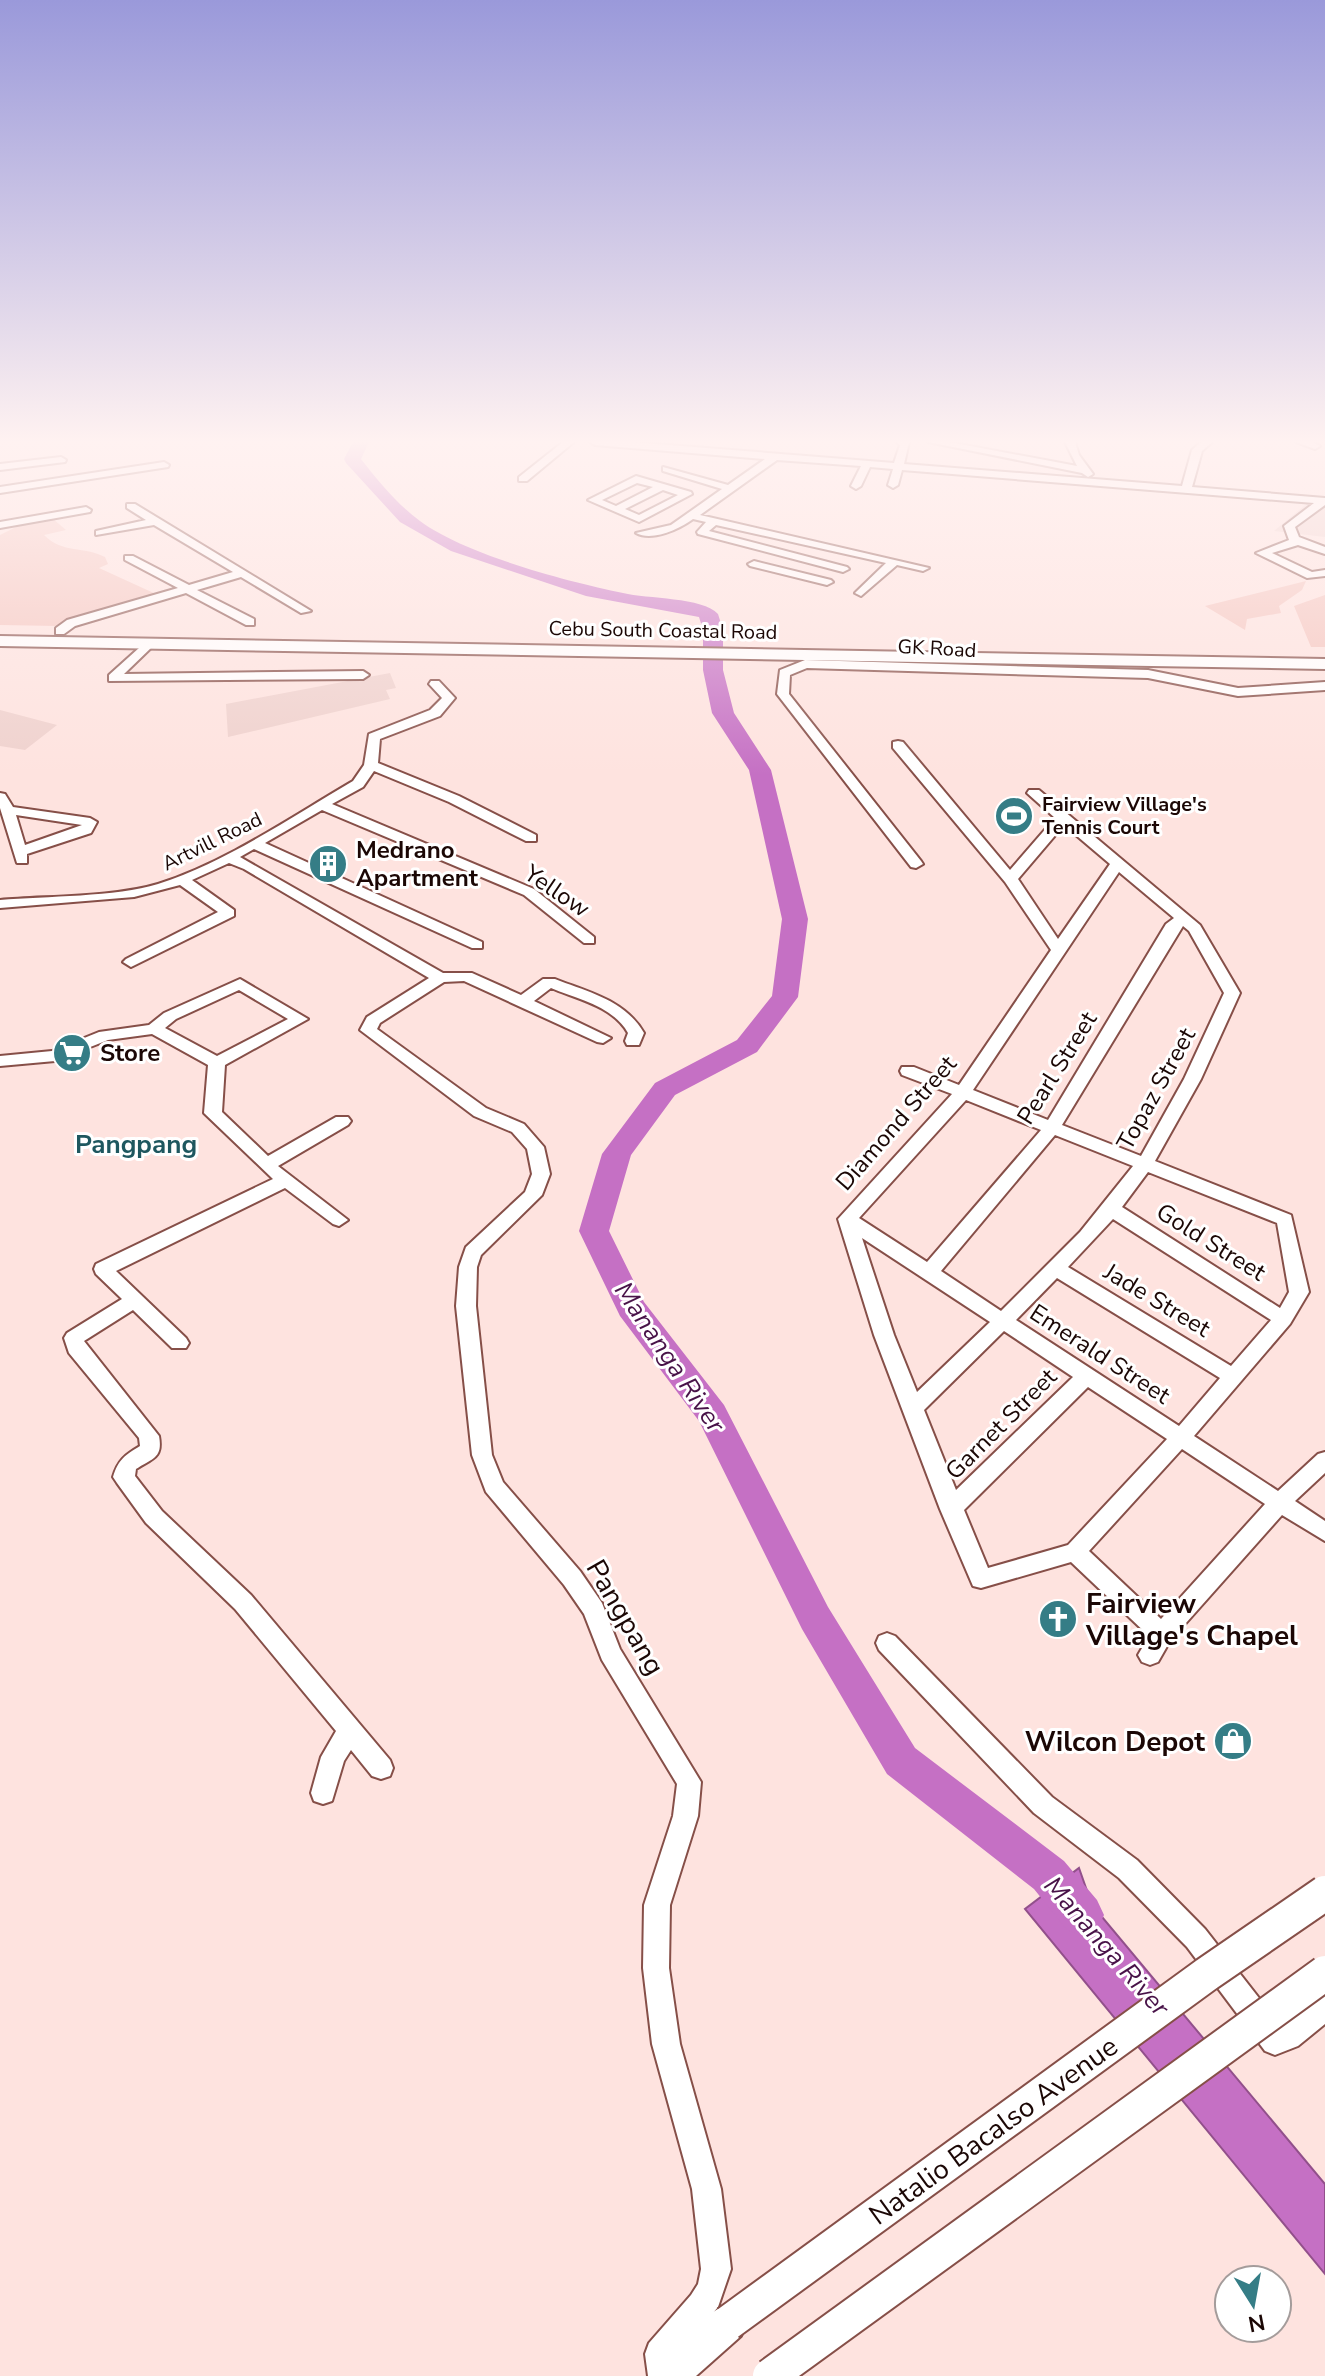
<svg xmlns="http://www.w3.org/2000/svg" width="1325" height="2376" font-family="'Nunito Sans',sans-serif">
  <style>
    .built { fill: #efd1cd }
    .green { fill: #f4c4bd }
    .water { fill: #c570c4; stroke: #92508b; stroke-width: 2 }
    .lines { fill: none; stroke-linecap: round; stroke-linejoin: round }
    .river { fill: #c570c4; fill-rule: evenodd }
    .minor-casing { stroke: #864f48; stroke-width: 4 }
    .major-casing { stroke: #864f48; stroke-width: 4 }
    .highway-casing { stroke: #864f48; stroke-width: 4 }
    .minor { fill: #fff; fill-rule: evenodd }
    .major { fill: #fff; fill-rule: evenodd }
    .highway { fill: #fff; fill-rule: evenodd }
    .major-bridge-casing { stroke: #864f48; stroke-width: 38; stroke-linecap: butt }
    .major-bridge { stroke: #fff; stroke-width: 34 }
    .labels { text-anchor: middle; stroke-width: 6; stroke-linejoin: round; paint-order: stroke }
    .far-street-label { font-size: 20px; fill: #1b0705; stroke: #fff }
    .far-poi-label { font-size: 20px; font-weight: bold; fill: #1b0705; stroke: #fff; text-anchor: start }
    .poi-label { font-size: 24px; font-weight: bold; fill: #1b0705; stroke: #fff; text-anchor: start }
    .street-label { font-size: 24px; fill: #1b0705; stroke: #fff }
    .neighbourhood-label { font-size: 26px; font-weight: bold; fill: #1e575f; stroke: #fff }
    .water-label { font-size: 26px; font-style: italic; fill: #481248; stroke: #fff }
    .near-poi-label { font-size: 28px; font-weight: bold; fill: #1b0705; stroke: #fff; text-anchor: start }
    .near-street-label { font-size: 28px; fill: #1b0705; stroke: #fff }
  </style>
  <rect width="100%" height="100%" fill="#fee3df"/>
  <path class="built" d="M1310,501L1325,502V537L1274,531Z
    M390,673L396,688L386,690L390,699L228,737L226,704Z
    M0,710L57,725L25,750L0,746Z"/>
  <path class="green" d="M52,518L66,530L44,535C63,554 84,546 105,557L108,564L99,568L158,595L58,626L0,625V535L22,524Z
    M1306,581L1302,590L1279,606L1281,613L1247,619L1245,630L1205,606Z
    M1325,595V647H1311L1294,606Z"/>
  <path class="water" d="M1079,1868L1092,1905L1325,2184V2274L1025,1909Z"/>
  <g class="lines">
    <path class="river" d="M353,442H369L361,459C378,481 397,504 420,521C466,555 566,581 623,593C647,599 703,597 718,614L723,630V670L734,713L771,770L808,919L798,997L757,1052L675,1095L631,1155L609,1231L644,1302L724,1405L828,1607L915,1748L1064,1861L1097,1900L1104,1915L1097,1930L1082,1936L1067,1930L1034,1889L887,1774L802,1629L699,1421L620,1316L579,1231L602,1154L655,1083L737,1040L772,996L782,919L749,770L712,713L703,670V630L699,617L586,596L451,551L400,522L346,463L344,459Z"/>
    <g class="minor-casing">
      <path id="minor" d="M563,442H574L527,481H519V477Z
        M590,442H631L894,463L900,445L897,442H909L904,464L1182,486L1192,450L1201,442H1212L1202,451L1192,487L1325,498V505L1295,527L1299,537L1325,547V554L1298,545L1272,553L1312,572L1325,570V576L1307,578L1256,553L1289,540L1284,526L1314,503L902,470L898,485L893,488L888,485L893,469L870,467L861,486L856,489L851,486L861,466L777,460L700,515L929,568L923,571L897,565L861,596L855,593L857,591L886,563L716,525L709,531L847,567L849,569L843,572L698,534L697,532L706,522L693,519C679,529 652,542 636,533L671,525L722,489L663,471V467L728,485L765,459L595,445Z
        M928,442H949L1077,466L1065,442H1075L1079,455L1093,474L1088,477L1082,473Z
        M1296,442H1312L1320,446L1315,449Z
        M61,457L66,460L65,462L0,470V464Z
        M164,462L169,465L168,467L0,493V487Z
        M636,476L691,492L692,494L639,522L588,500ZM637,483L653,487L616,506L602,500ZM663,490L678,495L639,515L625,509Z
        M127,504H135L311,611L301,613L241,577L197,590L254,619V625H246L186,593L75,626L64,634H56V628L67,620L178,588L125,560V556H133L189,585L233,572L154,525L96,535V531L146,520L127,508Z
        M86,507L91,510L90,512L0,528V522Z
        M754,561L831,580L833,582L827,585L750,566L748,564Z
        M149,639L155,643L153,646L124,674L363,671L369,675L363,679L109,681V675Z
        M805,660L1148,670L1238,688L1325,682V690L1238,696L1148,678L807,668L790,675L789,694L921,861L923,864L916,868L911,867L777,694L780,670Z
        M431,681H439L455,698L440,716L380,739L378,763L459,796L536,835V841H526L449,802L374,771L363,787L332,804L534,889L594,937V943H584L524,895L322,810L265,843L482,942V948H472L254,849L240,857L443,973H472L521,995L543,979H555C588,992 625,1000 644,1033L639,1045H627L625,1041L628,1033C613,1006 577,999 551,988L534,1001L611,1038L603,1043L597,1042L464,981L444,982L380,1023L377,1029L486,1108L524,1124L544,1147L550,1174L542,1195L481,1255L477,1267L476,1306L492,1455L503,1482L580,1571L602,1603L620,1649L701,1782L698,1816L670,1905L669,1968L680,2044L721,2189L731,2269L718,2307L676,2357L678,2376H648L645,2354L649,2343L691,2295L698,2284L701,2269L692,2189L652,2044L643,1968L644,1905L673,1816L677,1784L602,1660L584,1614L564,1585L486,1492L472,1455L456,1306L459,1267L466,1247L525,1192L532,1174L527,1149L512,1132L474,1116L360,1030L367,1017L429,978L244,869L229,863L192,880L234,910V916L131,967L123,962L126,959L218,912L180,885L134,897L0,908V900C46,896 116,897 158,884C227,862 291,817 353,781L364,765L369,734L430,710L442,698L429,684Z
        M898,741L903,742L1010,870L1055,818L1027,793L1029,790H1039L1200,925L1240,993L1201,1079L1155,1161L1291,1215L1309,1292L1290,1324L1194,1436L1278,1491L1318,1454L1325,1452V1473L1295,1501L1325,1521V1541L1282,1515L1170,1641L1158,1662L1150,1665L1142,1662L1138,1655L1149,1636L1071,1562L981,1588L973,1586L940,1509L874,1335L838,1219L952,1094L902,1075L900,1071L902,1067H914L959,1085L1051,950L1005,882L893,748V742ZM1064,825L1110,864L1058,939L1018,879ZM1119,872L1174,918L1166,924L1048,1120L973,1090ZM1183,926L1189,931L1224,993L1184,1079L1141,1156L1062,1125ZM966,1100L1041,1130L927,1262L859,1218ZM1055,1135L1133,1166L1080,1232L1001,1311L941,1271ZM1148,1172L1277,1223L1289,1292L1280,1308L1122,1207ZM1113,1219L1271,1320L1231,1366L1068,1267ZM862,1238L990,1322L917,1392L894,1335ZM1057,1278L1220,1378L1179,1426L1016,1320ZM1004,1331L1073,1377L956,1490L924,1410ZM1088,1387L1167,1439L1068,1545L988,1568L964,1510ZM1182,1449L1265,1504L1161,1619L1089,1551Z
        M0,793L5,794L13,807L90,818L97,822L91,833L27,854V863H17L0,808ZM16,815L82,825L25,845Z
        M240,979L308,1019L225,1065L222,1112L268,1156L336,1117H348L351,1121L348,1125L278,1166L348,1220L339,1226L333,1224L285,1188L116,1271L186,1338L189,1343L186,1348H172L133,1310L84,1341L159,1436C163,1458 153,1458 136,1469L135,1476L162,1511L251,1595L390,1760L393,1768L390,1776L381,1779L372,1776L351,1750L344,1761L332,1801L323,1804L314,1801L311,1793L321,1757L336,1731L235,1609L146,1523L117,1483L113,1477C118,1460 125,1455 140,1446L139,1438L69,1353L64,1338L67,1333L122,1299L96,1274L94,1269L96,1264L273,1179L204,1113L208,1065L152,1034L108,1040L55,1061L0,1066V1056L52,1051L99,1032L149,1025L164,1013ZM239,990L288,1019L217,1056L165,1028L176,1019Z
        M887,1633L895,1636L1052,1797L1137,1860L1205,1929L1280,2025L1325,1994V2024L1298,2046L1275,2055L1265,2051L1187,1947L1119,1878L1034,1813L879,1650L876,1643L879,1636Z"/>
    </g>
    <g class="major-casing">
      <path id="major" d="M728,2304L741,2310L747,2323L741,2336L696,2376H648C658,2352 704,2314 728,2304Z"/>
    </g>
    <g class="highway-casing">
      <path id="highway" d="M0,636L1325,659V669L0,646Z"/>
    </g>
    <use href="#minor" class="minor"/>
    <use href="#major" class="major"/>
    <use href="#highway" class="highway"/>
    <g class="major-bridge-casing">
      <path id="major-bridge" d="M728,2323L1207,1974L1325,1893
        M770,2376L1325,1973"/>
    </g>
    <use href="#major-bridge" class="major-bridge"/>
  </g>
  <linearGradient id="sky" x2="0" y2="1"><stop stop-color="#9a99da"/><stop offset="0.57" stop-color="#fff2f1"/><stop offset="1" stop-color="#fff2f1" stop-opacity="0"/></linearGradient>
  <rect width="1325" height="775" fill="url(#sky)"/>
  <defs>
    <g id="stadium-disc" transform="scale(2)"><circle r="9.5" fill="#357d86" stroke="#fff"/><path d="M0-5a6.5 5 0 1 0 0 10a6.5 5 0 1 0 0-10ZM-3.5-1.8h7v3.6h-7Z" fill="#fff"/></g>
    <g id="building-disc" transform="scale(2)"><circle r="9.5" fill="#357d86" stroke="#fff"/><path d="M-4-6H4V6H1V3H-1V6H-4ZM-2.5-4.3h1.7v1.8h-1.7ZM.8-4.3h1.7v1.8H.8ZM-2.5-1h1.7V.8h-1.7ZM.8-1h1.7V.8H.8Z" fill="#fff"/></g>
    <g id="supermarket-disc" transform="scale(2)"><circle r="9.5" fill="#357d86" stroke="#fff"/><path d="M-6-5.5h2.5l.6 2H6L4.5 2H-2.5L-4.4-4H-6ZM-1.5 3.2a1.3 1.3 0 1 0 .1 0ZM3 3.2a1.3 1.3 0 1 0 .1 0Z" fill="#fff"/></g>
    <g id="church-disc" transform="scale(2)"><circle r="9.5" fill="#357d86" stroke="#fff"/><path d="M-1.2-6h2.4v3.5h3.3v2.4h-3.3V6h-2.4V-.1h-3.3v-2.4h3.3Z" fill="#fff"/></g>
    <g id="shop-disc" transform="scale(2)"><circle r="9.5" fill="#357d86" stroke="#fff"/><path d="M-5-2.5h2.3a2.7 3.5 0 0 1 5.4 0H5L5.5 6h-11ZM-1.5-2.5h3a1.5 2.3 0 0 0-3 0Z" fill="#fff"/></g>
  </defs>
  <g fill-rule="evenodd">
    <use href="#stadium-disc" x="1014" y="816"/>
    <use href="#building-disc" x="328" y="864"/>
    <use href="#supermarket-disc" x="72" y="1053"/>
    <use href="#church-disc" x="1058" y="1619"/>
    <use href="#shop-disc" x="1233" y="1741"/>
  </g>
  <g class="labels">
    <g class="far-street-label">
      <text transform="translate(663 630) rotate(1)" y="7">Cebu South Coastal Road</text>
      <text transform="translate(937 648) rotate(3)" y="7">GK Road</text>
      <text transform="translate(212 841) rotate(-26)" y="7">Artvill Road</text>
    </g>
    <g class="far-poi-label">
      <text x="1042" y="811">Fairview Village's<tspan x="1042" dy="23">Tennis Court</tspan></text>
    </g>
    <g class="poi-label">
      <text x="356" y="858">Medrano<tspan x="356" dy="28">Apartment</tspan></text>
      <text x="100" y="1061">Store</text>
    </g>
    <g class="street-label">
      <text transform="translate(557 891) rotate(34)" y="8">Yellow</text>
      <text transform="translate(1057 1068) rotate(-58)" y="8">Pearl Street</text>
      <text transform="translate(1156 1089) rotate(-61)" y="8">Topaz Street</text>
      <text transform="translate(896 1123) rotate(-49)" y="8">Diamond Street</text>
      <text transform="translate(1211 1242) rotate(32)" y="8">Gold Street</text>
      <text transform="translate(1157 1300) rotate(31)" y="8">Jade Street</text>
      <text transform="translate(1100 1354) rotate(33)" y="8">Emerald Street</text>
      <text transform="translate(1001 1424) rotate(-45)" y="8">Garnet Street</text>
    </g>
    <g class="neighbourhood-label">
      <text x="136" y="1153">Pangpang</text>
    </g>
    <g class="water-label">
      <text transform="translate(670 1357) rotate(56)" y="9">Mananga River</text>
      <text transform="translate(1107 1946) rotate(49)" y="9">Mananga River</text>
    </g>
    <g class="near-poi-label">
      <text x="1086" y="1613">Fairview<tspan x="1086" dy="32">Village's Chapel</tspan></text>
      <text x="1205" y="1751" text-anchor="end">Wilcon Depot</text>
    </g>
    <g class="near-street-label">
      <text transform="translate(626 1617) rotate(60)" y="10">Pangpang</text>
      <text transform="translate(993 2130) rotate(-36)" y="10">Natalio Bacalso Avenue</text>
    </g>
  </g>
  <g transform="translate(1253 2304) rotate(169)"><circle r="38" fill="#ffffff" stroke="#a49c9b" stroke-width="2"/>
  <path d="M0-6L14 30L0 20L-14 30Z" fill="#357d86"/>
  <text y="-12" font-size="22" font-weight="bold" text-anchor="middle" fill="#1b0705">N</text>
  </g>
</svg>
